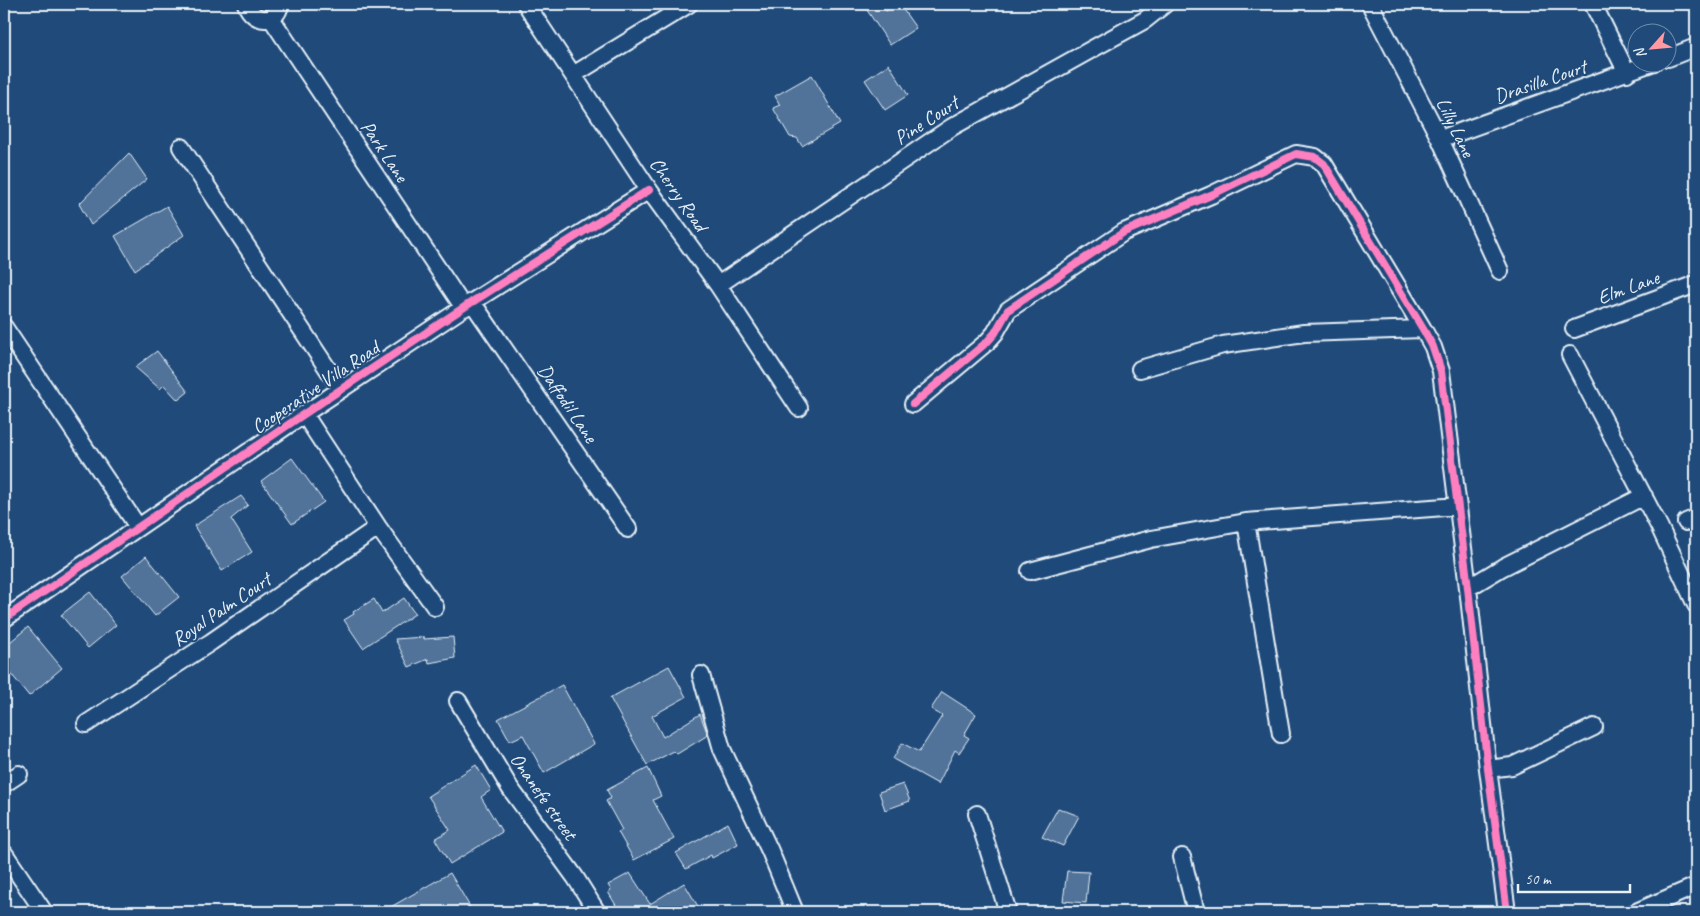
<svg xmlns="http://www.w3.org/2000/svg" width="1700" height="916" font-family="Caveat,sans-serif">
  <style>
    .building { fill: #517399; stroke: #e8f1f8 }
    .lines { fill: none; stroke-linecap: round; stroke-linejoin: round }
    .minor-casing { stroke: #e8f1f8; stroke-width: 20 }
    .minor { stroke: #1f4a7a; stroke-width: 16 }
    .cycleway-casing { stroke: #1f4a7a; stroke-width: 11 }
    .cycleway { stroke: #ff80c0; stroke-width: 8 }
    .labels { text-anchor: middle; stroke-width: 4; stroke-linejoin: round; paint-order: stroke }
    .street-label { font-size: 20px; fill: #e8f1f8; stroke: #1f4a7a }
  </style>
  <rect width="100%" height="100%" fill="#1f4a7a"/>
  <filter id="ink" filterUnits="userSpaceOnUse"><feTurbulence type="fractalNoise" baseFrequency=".02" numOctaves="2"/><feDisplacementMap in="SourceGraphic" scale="10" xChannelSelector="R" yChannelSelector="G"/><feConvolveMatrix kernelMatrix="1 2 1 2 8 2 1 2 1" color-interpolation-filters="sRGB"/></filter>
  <g filter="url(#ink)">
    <path class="building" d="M863,4H881L886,11L899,4L916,28L890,45Z
      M889,64L908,95L885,110L865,80Z
      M812,75L840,124L802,146L797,138L790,137L773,108L780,105L775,96Z
      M129,153L147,179L91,225L79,204Z
      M167,206L184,235L135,270L115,236Z
      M157,351L188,392L178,400L164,385L160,389L135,367Z
      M292,458L324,502L292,524L261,481Z
      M241,496L248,505L231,519L252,552L222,571L194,526Z
      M146,556L179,597L155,616L122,576Z
      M90,592L116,625L88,648L61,615Z
      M404,598L415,614L363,648L344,620L354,614L353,612L374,599L382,613Z
      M28,627L62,668L29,696L4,665V647Z
      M424,637V639L453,637L455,658L429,663L428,659L409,667L395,639Z
      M669,666L686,697L652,716L663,737L700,714L708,735L677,754L674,751L647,765L610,698Z
      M562,685L594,744L544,773L523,735L510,741L498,719Z
      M942,692L976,714L964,735L969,738L959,753L955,750L938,784L893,759L902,743L919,752L942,716L931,709Z
      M476,765L491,790L481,797L502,832L450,864L435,839L450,830L428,796Z
      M648,768L661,796L653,800L674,839L634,860L618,832L622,830L606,801L611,798L607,790Z
      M903,784L910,801L885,810L879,792Z
      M1058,808L1079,816L1063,846L1042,837Z
      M728,823L738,844L712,858L711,855L686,869L676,853Z
      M1067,871L1089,872L1086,903L1063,901Z
      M450,873L473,912H382Z
      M630,873L650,904L684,883L699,908L693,912H620L608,892L611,890L608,885Z"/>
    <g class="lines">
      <g class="minor-casing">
        <path id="minor" d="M246,4C253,23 277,25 280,4
          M526,4L649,190L718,285L799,408
          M1370,4L1440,139L1500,271
          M1593,4L1627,73
          M271,18L464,308
          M1668,58L1696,47
          M573,75L689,4
          M1440,139L1654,62
          M181,147L341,389
          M718,285L952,127L1112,38L1145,20L1165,4
          M472,302L628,529
          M4,327L138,527
          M1574,329L1696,284
          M1570,355L1659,526L1696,605
          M1140,369L1223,345L1304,333L1423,329
          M913,404L987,342L995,333L1008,310L1124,232L1211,195L1296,154L1315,157L1324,164L1423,329L1433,347L1441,371L1468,588L1488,769L1507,912
          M304,414L378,527L435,607
          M1246,522L1281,734
          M1686,522L1696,518
          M1030,571L1151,539L1246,522L1458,506
          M1468,588L1503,567L1644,496
          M4,619L304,414L472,302L649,190
          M701,675L722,749L770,851L795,912
          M458,701L510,788L575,877L597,912
          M86,724L211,642L378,527
          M1488,769L1512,766L1594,727
          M4,784L19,774
          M977,814L1008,912
          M4,853L44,912
          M1182,857L1196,912
          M1636,912L1696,886"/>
      </g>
      <use href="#minor" class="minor"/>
      <g class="cycleway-casing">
        <path id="cycleway" d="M913,404L987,342L995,333L1008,310L1124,232L1211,195L1296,154L1315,157L1324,164L1423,329L1433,347L1441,371L1468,588L1488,769L1507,912
          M4,619L304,414L472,302L649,190"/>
      </g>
      <use href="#cycleway" class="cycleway"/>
    </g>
  </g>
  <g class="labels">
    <g class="street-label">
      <text transform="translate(1540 81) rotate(-19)" y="7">Drasilla Court</text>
      <text transform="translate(926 120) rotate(-33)" y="7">Pine Court</text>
      <text transform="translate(1456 127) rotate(64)" y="7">Lilly Lane</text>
      <text transform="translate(385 151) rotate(56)" y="7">Park Lane</text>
      <text transform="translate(679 194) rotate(55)" y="7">Cherry Road</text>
      <text transform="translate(1628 287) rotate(-20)" y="7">Elm Lane</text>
      <text transform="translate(315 387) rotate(-34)" y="7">Cooperative Villa Road</text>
      <text transform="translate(568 403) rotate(56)" y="7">Daffodil Lane</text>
      <text transform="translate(221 609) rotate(-34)" y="7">Royal Palm Court</text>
      <text transform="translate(544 796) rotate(55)" y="7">Onanefe street</text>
    </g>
  </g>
  <rect width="1700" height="916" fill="none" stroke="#1f4a7a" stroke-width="20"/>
  <rect x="10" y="10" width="1680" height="896" fill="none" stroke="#e8f1f8" stroke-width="2" filter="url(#ink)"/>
  <g transform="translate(1652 48) rotate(243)"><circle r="24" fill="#1f4a7a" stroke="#6f8dac"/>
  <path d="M0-4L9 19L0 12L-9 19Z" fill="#ff9aa2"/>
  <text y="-8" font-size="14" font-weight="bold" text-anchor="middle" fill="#e8f1f8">N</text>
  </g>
  <path d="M1518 884v8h112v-8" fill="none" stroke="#e8f1f8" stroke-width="2.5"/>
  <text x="1525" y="884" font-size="15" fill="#e8f1f8" stroke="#1f4a7a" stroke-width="4" paint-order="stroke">50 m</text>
</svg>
